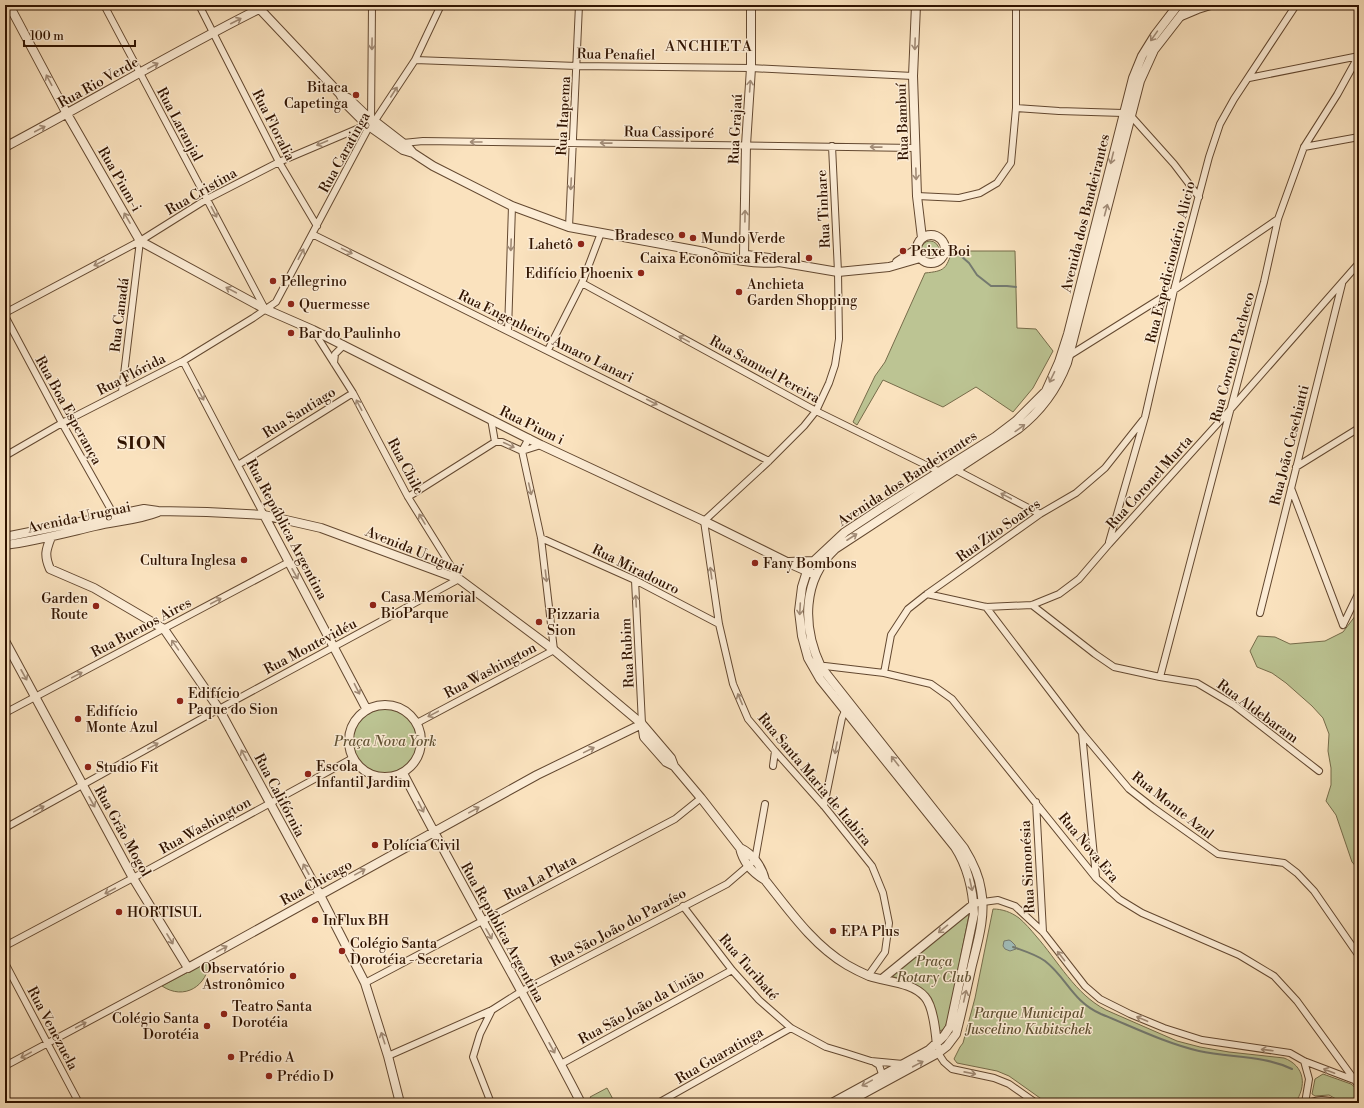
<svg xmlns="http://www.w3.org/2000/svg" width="1364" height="1108" font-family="'Libre Bodoni',serif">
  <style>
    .green { fill: #bcc493; stroke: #766c4a }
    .water { fill: #a0bcb9; stroke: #74796f }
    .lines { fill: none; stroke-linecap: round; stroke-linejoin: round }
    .stream { stroke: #74796f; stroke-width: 2 }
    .minor-casing { stroke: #634830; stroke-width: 8 }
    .tertiary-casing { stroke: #634830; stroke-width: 10 }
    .minor { stroke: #fcecd5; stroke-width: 6 }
    .tertiary { stroke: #fcecd5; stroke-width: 8 }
    .oneway { stroke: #a18b76 }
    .poi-dot { fill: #8f2418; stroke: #fcecd5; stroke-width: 1.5 }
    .labels { text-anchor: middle; stroke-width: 3; stroke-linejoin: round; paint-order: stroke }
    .street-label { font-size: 14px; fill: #311401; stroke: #fcecd5 }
    .poi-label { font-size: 14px; fill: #311401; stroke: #fcecd5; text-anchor: start }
    .park-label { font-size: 14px; font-style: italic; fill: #625234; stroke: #fcecd5 }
    .neighbourhood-label { font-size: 15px; letter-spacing: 1px; fill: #311401; stroke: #fcecd5 }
    .district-label { font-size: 18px; font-weight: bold; letter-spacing: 1px; fill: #311401; stroke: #fcecd5 }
  </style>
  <rect width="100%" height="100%" fill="#fae2be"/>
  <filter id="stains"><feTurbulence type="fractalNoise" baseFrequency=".005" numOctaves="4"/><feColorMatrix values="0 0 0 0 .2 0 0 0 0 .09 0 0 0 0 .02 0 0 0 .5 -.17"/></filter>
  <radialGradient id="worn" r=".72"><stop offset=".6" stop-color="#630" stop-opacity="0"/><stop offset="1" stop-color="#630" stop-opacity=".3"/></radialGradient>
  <path class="green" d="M921 250a9 9 0 1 1 18 0a9 9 0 1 1-18 0Z
    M952,251H1015L1017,328L1036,329L1053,351L1033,388L1013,412L976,387L943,407L883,380L857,425L853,422L875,376L885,362L925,273C945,271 946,269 952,251Z
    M1359,374V412L1356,413C1354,400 1353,386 1359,374Z
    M1359,611V870L1352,862L1336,815L1326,801L1331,785V768L1328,751L1329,734L1323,718L1312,706L1286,683L1272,673L1257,667L1250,651L1258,636L1275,637L1290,644L1325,641L1343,632Z
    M353 741a32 32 0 1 1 64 0a32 32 0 1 1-64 0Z
    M993,909C1002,909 1011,912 1019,918C1025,923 1031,930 1036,936C1058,961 1075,994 1106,1010L1177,1041L1200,1047L1229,1052L1284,1058C1305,1066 1307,1086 1295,1103H1047L1009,1076L997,1071L957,1063L954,1059L960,1047L963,1043L975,998Z
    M967,914L969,915L948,1020L944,1029L940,1031L938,1030C928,991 932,989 891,976Z
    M209,961C208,986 184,1001 162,986Z
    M1323,1074L1351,1084C1358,1089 1359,1094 1359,1103H1343L1329,1095L1315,1096L1312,1094L1315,1079Z
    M607,1088L615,1103H594L590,1097Z"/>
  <path class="water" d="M1009,940L1011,941L1015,945L1016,949L1010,951L1005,949L1003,946L1004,941Z"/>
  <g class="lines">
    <path class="stream" d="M961,256L969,263L977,275L991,286H1007L1016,287
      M1013,947C1024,951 1035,954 1045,961C1067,978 1072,1001 1101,1014C1133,1027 1165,1043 1199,1051C1230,1058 1263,1055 1292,1069"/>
    <g class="minor-casing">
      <path id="minor" d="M104,5L265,309
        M199,5L279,162L317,226
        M259,9L267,5
        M1179,18L1198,10L1214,5
        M415,60L577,66L751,68L913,76
        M1249,78L1359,56
        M1016,108L1059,111L1123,113
        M1131,116L1174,164L1199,197
        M371,122L372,5
        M403,143L423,141L915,148
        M832,146L838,272L839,339L835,365L829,383L816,411L804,426L769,461L704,521L719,624L733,684L748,719L775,751L824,806L872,866L883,893L889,923L885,952L868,976
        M1304,147L1359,137
        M917,196L959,198L980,193L997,183L1011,163L1016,108V5
        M569,227L579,5
        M312,234L769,461
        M582,283L816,411L940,472
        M5,313L140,241L207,199L279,162L371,123
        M5,316L62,423L114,515
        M508,331L512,206
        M548,350L582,283L601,233
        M1067,357L1174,290L1278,219
        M183,361L264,515
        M334,363L335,354L344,345
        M122,391L140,241
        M491,419L495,442
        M522,451L541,445
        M5,456L62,423L183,361L253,318L276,302L371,123L376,119L415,60L441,5
        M238,465L353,393
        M1296,467L1359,428
        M956,470L1040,514
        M1291,488L1343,625
        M408,497L495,442H502L522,451
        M541,538L635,580L719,624
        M1109,542L1145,417L1174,290L1209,157L1220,124L1234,99L1296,5
        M635,580L642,724
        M927,594L986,607L1032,605L1059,594L1079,579L1109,544L1229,411L1359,263
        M1032,605L1095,654L1114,667L1160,677L1197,683L1234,705L1319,771
        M986,607L1082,733L1129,789L1152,807L1218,854L1284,863L1297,873L1314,891L1359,956
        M1260,613L1342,284
        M1343,625L1359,592
        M819,667L825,666L884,673L931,684L952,699L1096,878L1119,899L1142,913L1239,955L1274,976L1297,1001L1359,1086
        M884,673L891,635L908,609L927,594L1040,514L1076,493L1105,468L1143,420
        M1160,677L1264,282L1278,219L1304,147L1337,95L1358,57
        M5,713L289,562
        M417,723L554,650L541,538L522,451L529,438
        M1082,733L1096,877
        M773,766L775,751
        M1036,802L1043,932
        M824,806L842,718L845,711
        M5,828L219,709L459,579L408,497L353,393L313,330
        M983,902L998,900L1015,906L1043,932L1085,986L1100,999L1130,1014L1164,1028L1202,1040L1290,1053L1304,1061L1354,1080
        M683,906L732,970L759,1000L791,1028L826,1047L846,1053L871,1061L903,1064
        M5,946L133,878L353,758
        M5,963L79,1103
        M365,983L675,819L701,798
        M938,1053L944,1062L952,1069L994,1078L1009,1084L1036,1103
        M388,1056L492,1010L522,991L727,884L755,860L765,804
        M1304,1061L1309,1079L1305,1103
        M874,1062L879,1065L882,1074
        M561,1064L732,970
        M5,1066L188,968
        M491,1103L473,1057L480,1034L492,1010
        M658,1103L791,1028
        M1307,1103C1317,1100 1325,1098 1335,1103"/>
    </g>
    <g class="tertiary-casing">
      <path id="tertiary" d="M9,5L67,114L140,241L265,309L313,330L541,445L704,521L793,565L811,573
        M256,5L340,94L344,102L364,122L377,123L408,147L413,153
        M916,5L913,76L917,196L922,238
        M340,94L348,98L368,117L373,129L403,150L413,153L433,166L512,206L569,227L705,252C721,259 762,265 779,262
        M5,147C90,102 173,52 259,9
        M917 249a14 14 0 1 1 28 0a14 14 0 1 1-28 0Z
        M744,255L746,145L751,68V5
        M747,255L769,258L779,262L838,272L889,267L920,258
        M897,262L917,249
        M264,515L367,710
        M5,537L144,509L158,511L207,512L264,515L321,528L459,579L554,650L642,724L671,758L674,766
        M51,537C46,550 44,555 50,569L94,588L164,629L219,709L320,895L365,983L388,1056L400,1103
        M5,545C35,541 65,533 95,526C116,521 138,520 158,512
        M789,562L814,561
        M5,641L133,878L188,968L537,775L642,724
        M349 741a36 36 0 1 1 72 0a36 36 0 1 1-72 0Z
        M642,724L644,737L666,762L674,766L701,798L740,848C743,862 753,873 765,880C789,910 813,945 847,965C854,969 862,973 869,976C887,982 912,982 925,997C933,1006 936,1034 937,1046
        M403,773C460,884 524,992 581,1103
        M740,848C753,854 762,867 765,880
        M882,979L974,904L976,903
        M832,1103L929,1050L944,1036L950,1027L974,914C973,890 968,867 955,847L820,679L808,658L802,636L799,611L802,587L807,571L814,561L845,532L883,507L995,437L1016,421L1046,391L1059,362L1068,334L1133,78L1142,56L1155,35L1178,5
        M846,1103L938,1053L947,1046L956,1034C962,1011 967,988 972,965C978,941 986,915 981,890C979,875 972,861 964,848L821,667C802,627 802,580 835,549L1018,429C1040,412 1057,389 1067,363L1140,81L1154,50L1189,5"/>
    </g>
    <use href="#minor" class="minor"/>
    <use href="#tertiary" class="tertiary"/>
  </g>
  <defs><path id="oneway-shaft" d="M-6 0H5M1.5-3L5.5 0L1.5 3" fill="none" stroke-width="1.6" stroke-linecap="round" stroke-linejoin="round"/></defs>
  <g class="oneway">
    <use href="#oneway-shaft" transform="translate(236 21) rotate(-27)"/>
    <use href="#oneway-shaft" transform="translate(1154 36) rotate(125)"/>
    <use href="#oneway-shaft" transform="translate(372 44) rotate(91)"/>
    <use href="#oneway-shaft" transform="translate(915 44) rotate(92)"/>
    <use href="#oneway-shaft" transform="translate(153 66) rotate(-29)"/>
    <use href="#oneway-shaft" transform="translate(49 80) rotate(-118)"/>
    <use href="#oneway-shaft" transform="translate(750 86) rotate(-86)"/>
    <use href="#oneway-shaft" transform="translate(394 92) rotate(-57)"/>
    <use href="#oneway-shaft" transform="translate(40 129) rotate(-28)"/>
    <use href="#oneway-shaft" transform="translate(476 142) rotate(-180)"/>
    <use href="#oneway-shaft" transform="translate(322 143) rotate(157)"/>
    <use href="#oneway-shaft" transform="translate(606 143) rotate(-179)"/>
    <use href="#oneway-shaft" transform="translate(876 147) rotate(-179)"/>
    <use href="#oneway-shaft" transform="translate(1112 158) rotate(104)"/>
    <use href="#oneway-shaft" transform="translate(916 174) rotate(88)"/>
    <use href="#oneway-shaft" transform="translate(571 184) rotate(93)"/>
    <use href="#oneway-shaft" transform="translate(1106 210) rotate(-75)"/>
    <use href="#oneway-shaft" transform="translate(214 212) rotate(62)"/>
    <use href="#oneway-shaft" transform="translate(745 216) rotate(-89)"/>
    <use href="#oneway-shaft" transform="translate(127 218) rotate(-120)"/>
    <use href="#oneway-shaft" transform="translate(511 245) rotate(92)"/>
    <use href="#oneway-shaft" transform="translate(347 251) rotate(26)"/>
    <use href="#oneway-shaft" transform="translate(301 254) rotate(-62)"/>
    <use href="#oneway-shaft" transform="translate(99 263) rotate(152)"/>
    <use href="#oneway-shaft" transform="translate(231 290) rotate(-152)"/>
    <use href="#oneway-shaft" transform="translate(684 339) rotate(-151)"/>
    <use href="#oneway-shaft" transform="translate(1052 377) rotate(116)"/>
    <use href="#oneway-shaft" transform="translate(201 395) rotate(62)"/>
    <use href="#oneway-shaft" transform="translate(652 402) rotate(27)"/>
    <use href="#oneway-shaft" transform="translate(359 405) rotate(-118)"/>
    <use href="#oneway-shaft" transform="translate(1020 428) rotate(-36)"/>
    <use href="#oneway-shaft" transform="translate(509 445) rotate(25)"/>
    <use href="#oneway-shaft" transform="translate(530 489) rotate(77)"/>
    <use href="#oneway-shaft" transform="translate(1006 496) rotate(-152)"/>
    <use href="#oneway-shaft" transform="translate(422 519) rotate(-121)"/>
    <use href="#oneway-shaft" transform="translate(852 537) rotate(-33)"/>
    <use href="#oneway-shaft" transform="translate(711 573) rotate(-98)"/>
    <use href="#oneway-shaft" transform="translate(295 574) rotate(61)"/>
    <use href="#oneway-shaft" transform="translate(546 576) rotate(83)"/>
    <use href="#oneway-shaft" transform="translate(216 601) rotate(-28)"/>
    <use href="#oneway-shaft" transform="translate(636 601) rotate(-93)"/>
    <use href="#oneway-shaft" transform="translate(800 609) rotate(93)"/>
    <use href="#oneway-shaft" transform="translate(175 645) rotate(-125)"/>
    <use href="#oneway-shaft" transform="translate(24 675) rotate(61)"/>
    <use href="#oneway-shaft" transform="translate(77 675) rotate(-28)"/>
    <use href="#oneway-shaft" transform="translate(357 689) rotate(63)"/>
    <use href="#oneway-shaft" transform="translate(740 699) rotate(-113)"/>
    <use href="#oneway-shaft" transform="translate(433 714) rotate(152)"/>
    <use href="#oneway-shaft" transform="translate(153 746) rotate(-29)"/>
    <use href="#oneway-shaft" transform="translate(836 748) rotate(101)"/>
    <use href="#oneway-shaft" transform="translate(589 750) rotate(-26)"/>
    <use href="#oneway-shaft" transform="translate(244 755) rotate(-118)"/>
    <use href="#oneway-shaft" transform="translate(895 761) rotate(-128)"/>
    <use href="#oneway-shaft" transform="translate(92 802) rotate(61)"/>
    <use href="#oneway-shaft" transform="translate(421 807) rotate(63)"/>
    <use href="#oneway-shaft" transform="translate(39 809) rotate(-29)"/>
    <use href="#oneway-shaft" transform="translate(474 810) rotate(-29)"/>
    <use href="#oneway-shaft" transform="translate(306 869) rotate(-119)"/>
    <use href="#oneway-shaft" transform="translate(360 872) rotate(-29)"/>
    <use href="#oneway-shaft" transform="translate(971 885) rotate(78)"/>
    <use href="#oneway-shaft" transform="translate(110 891) rotate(152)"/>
    <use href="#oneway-shaft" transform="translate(943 929) rotate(141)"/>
    <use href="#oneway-shaft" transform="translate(489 934) rotate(60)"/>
    <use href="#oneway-shaft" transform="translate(170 939) rotate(59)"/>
    <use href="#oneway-shaft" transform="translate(222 949) rotate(-29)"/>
    <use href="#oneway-shaft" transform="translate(1061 956) rotate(-128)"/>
    <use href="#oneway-shaft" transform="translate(965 996) rotate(-77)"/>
    <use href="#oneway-shaft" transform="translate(1142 1019) rotate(-157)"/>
    <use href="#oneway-shaft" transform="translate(81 1025) rotate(-28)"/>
    <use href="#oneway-shaft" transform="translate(383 1038) rotate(-108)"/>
    <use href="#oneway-shaft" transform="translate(552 1048) rotate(61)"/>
    <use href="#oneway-shaft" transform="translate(1267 1050) rotate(-173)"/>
    <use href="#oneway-shaft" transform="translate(26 1055) rotate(151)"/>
    <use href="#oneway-shaft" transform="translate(918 1064) rotate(-28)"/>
    <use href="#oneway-shaft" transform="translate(1329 1071) rotate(-159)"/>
    <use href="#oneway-shaft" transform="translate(970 1073) rotate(11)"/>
    <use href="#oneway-shaft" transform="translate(867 1083) rotate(151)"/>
  </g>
  <g class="poi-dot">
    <circle cx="356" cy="95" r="4"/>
    <circle cx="682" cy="235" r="4"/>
    <circle cx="693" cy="238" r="4"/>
    <circle cx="581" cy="244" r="4"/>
    <circle cx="903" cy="251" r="4"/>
    <circle cx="809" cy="258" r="4"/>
    <circle cx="641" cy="273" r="4"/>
    <circle cx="273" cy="281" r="4"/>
    <circle cx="739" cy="292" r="4"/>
    <circle cx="291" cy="304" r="4"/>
    <circle cx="291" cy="333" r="4"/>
    <circle cx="244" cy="560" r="4"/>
    <circle cx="755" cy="563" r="4"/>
    <circle cx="373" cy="605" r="4"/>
    <circle cx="96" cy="606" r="4"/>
    <circle cx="539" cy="622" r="4"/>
    <circle cx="180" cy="701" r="4"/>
    <circle cx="78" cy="719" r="4"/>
    <circle cx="88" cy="767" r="4"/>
    <circle cx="308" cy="774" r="4"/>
    <circle cx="375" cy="845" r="4"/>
    <circle cx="119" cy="912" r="4"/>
    <circle cx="315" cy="920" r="4"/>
    <circle cx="833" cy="931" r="4"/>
    <circle cx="342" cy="951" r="4"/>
    <circle cx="293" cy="976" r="4"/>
    <circle cx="224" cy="1014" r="4"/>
    <circle cx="207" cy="1026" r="4"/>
    <circle cx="231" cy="1057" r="4"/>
    <circle cx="269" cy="1076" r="4"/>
  </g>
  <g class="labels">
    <g class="street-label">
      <text transform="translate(616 54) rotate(1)" y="5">Rua Penafiel</text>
      <text transform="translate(98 82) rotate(-29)" y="5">Rua Rio Verde</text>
      <text transform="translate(563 116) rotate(-87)" y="5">Rua Itapema</text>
      <text transform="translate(902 122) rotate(-92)" y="5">Rua Bambuí</text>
      <text transform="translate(180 124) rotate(62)" y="5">Rua Laranjal</text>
      <text transform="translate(274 125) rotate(63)" y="5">Rua Floralia</text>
      <text transform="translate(735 129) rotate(-87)" y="5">Rua Grajaú</text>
      <text transform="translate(669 132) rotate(1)" y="5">Rua Cassiporé</text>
      <text transform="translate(344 152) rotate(-61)" y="5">Rua Caratinga</text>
      <text transform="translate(120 179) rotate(60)" y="5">Rua Pium-i</text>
      <text transform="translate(201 191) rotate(-30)" y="5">Rua Cristina</text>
      <text transform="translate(823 209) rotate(-93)" y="5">Rua Tinhare</text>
      <text transform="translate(1085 213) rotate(-76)" y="5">Avenida dos Bandeirantes</text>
      <text transform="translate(1170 262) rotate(-76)" y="5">Rua Expedicionário Alicio</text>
      <text transform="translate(119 315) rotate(-83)" y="5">Rua Canadá</text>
      <text transform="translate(546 336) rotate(26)" y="5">Rua Engenheiro Amaro Lanari</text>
      <text transform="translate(1232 357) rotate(-75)" y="5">Rua Coronel Pacheco</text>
      <text transform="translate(765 369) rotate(29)" y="5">Rua Samuel Pereira</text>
      <text transform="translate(131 374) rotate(-27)" y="5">Rua Flórida</text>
      <text transform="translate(69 410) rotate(61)" y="5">Rua Boa Esperança</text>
      <text transform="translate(299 412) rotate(-32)" y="5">Rua Santiago</text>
      <text transform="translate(532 425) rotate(26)" y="5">Rua Pium i</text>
      <text transform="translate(1289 445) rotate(-76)" y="5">Rua João Ceschiatti</text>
      <text transform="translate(406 466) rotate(62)" y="5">Rua Chile</text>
      <text transform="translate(907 478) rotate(-33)" y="5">Avenida dos Bandeirantes</text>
      <text transform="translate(1149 482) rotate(-48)" y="5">Rua Coronel Murta</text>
      <text transform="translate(79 517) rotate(-12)" y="5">Avenida Uruguai</text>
      <text transform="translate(287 529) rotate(62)" y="5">Rua República Argentina</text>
      <text transform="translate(998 530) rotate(-35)" y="5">Rua Zito Soares</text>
      <text transform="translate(415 550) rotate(22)" y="5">Avenida Uruguai</text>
      <text transform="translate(636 569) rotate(26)" y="5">Rua Miradouro</text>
      <text transform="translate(141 627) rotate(-28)" y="5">Rua Buenos Aires</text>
      <text transform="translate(310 646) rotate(-28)" y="5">Rua Montevidéu</text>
      <text transform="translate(627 653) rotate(-93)" y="5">Rua Rubim</text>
      <text transform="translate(490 670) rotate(-28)" y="5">Rua Washington</text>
      <text transform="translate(1258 711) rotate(36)" y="5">Rua Aldebaram</text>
      <text transform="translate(815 779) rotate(50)" y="5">Rua Santa Maria de Itabira</text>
      <text transform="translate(280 795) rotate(62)" y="5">Rua Califórnia</text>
      <text transform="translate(1173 805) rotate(38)" y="5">Rua Monte Azul</text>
      <text transform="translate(205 825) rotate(-29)" y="5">Rua Washington</text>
      <text transform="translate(123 831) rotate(61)" y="5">Rua Grão Mogol</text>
      <text transform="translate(1089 847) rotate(50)" y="5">Rua Nova Era</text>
      <text transform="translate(1027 867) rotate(-93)" y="5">Rua Simonésia</text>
      <text transform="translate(540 877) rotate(-28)" y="5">Rua La Plata</text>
      <text transform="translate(316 882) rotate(-29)" y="5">Rua Chicago</text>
      <text transform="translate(618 927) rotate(-28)" y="5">Rua São João do Paraíso</text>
      <text transform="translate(503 932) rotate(61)" y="5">Rua República Argentina</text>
      <text transform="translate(749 967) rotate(49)" y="5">Rua Turibaté</text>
      <text transform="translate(641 1006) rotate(-29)" y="5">Rua São João da União</text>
      <text transform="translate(53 1028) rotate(62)" y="5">Rua Venezuela</text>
      <text transform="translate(719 1055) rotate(-30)" y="5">Rua Guaratinga</text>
    </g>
    <g class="poi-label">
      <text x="348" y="92" text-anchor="end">Bitaca<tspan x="348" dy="16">Capetinga</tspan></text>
      <text x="674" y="240" text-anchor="end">Bradesco</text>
      <text x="701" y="243">Mundo Verde</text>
      <text x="573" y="249" text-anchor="end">Lahetô</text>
      <text x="911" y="256">Peixe Boi</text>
      <text x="801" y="263" text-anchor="end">Caixa Econômica Federal</text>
      <text x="633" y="278" text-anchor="end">Edifício Phoenix</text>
      <text x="281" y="286">Pellegrino</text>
      <text x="747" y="289">Anchieta<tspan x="747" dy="16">Garden Shopping</tspan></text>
      <text x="299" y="309">Quermesse</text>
      <text x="299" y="338">Bar do Paulinho</text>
      <text x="236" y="565" text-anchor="end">Cultura Inglesa</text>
      <text x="763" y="568">Fany Bombons</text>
      <text x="381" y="602">Casa Memorial<tspan x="381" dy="16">BioParque</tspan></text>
      <text x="88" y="603" text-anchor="end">Garden<tspan x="88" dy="16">Route</tspan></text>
      <text x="547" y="619">Pizzaria<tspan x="547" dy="16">Sion</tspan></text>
      <text x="188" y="698">Edifício<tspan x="188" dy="16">Paque do Sion</tspan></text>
      <text x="86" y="716">Edifício<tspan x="86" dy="16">Monte Azul</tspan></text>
      <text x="316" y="771">Escola<tspan x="316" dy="16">Infantil Jardim</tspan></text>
      <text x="96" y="772">Studio Fit</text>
      <text x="383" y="850">Polícia Civil</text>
      <text x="127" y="917">HORTISUL</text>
      <text x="323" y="925">InFlux BH</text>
      <text x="841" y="936">EPA Plus</text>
      <text x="350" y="948">Colégio Santa<tspan x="350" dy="16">Dorotéia - Secretaria</tspan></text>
      <text x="285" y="973" text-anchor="end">Observatório<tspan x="285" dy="16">Astronômico</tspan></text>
      <text x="232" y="1011">Teatro Santa<tspan x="232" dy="16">Dorotéia</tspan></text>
      <text x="199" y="1023" text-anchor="end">Colégio Santa<tspan x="199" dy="16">Dorotéia</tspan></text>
      <text x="239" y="1062">Prédio A</text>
      <text x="277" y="1081">Prédio D</text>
    </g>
    <g class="park-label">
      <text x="385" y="746">Praça Nova York</text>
      <text x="934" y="966">Praça<tspan x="934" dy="16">Rotary Club</tspan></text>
      <text x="1029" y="1018">Parque Municipal<tspan x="1029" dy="16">Juscelino Kubitschek</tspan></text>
    </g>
    <g class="neighbourhood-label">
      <text x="709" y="51">ANCHIETA</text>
    </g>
    <g class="district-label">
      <text x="142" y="449">SION</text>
    </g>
  </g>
  <rect width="1364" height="1108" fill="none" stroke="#fae2be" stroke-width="20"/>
  <rect x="6" y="6" width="1352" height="1096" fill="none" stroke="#311401" stroke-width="2"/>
  <rect x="10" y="10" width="1344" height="1088" fill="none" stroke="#311401"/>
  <path d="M24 40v6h111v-6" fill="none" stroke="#311401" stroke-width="2"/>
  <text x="30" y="40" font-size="12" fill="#311401" stroke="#fcecd5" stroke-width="3" paint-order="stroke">100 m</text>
  <rect width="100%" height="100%" filter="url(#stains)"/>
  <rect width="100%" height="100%" fill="url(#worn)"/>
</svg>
